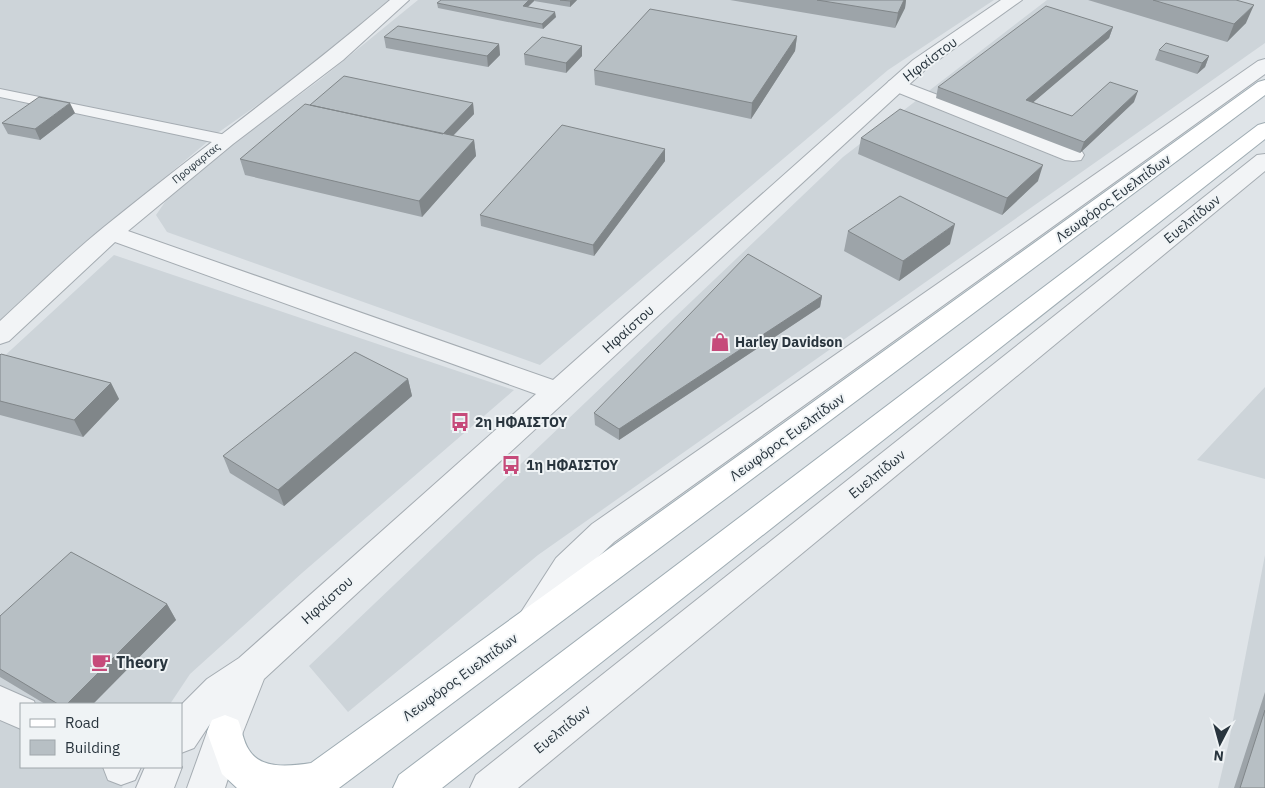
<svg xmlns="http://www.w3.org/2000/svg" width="1265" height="788" font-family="'IBM Plex Sans',sans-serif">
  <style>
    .built { fill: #cdd4d9 }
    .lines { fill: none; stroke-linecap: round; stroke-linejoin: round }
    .service-casing { stroke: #a5acb2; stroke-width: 2 }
    .minor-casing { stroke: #a5acb2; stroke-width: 2 }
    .tertiary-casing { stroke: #a5acb2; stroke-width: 2 }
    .primary-casing { stroke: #9facb3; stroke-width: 2 }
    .service { fill: #f2f4f6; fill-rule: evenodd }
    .minor { fill: #f2f4f6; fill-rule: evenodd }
    .tertiary { fill: #f2f4f6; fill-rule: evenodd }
    .primary { fill: #fff; fill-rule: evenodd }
    .wall { fill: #9da4a9 }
    .shaded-wall { fill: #808689 }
    .building { fill: #b7bfc4; stroke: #808689 }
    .labels { text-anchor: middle; stroke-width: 4; stroke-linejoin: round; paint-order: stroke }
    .far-street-label { font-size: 11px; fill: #29353e; stroke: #eff3f5 }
    .street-label { font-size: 14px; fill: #29353e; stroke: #eff3f5 }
    .poi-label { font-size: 14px; font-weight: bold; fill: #29353e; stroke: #eff3f5; text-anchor: start }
    .near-poi-label { font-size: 16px; font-weight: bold; fill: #29353e; stroke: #eff3f5; text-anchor: start }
  </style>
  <rect width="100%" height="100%" fill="#dfe4e8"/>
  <path class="built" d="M0,0H392L324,58L219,132L99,233L0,324Z
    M418,0H994L888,70L540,365L167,232L156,215L176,186L321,79Z
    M1047,0H1265V43L538,555L348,712L309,666L843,157Z
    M114,255L514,390L302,573L190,674L170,704H21V767H128L122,788H0V360Z
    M1265,387V479L1197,460Z
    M1265,555V788H1218L1228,746Z"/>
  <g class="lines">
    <g class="service-casing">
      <path id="service" d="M0,89L226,135L234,140L226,145L0,97Z"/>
    </g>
    <g class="minor-casing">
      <path id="minor" d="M1265,59V74L614,542L578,576L545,630L533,634L521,630L516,620L556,558L592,524L1258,61Z
        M896,79L1081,150L1084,155L1081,160L1073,161L1065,160L889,89L886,85L889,81Z
        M1265,154V171L518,788H470L476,775L1257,155Z
        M0,686L34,701L35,704H21V729L0,720Z
        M103,767H141L135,780L121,785L108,780Z"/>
    </g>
    <g class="tertiary-casing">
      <path id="tertiary" d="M390,0H409L343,60L233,144L128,231L553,380L913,60L1001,0H1022L927,68L264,679L243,732L225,788H187L210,724L194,748L181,753V705L207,679L239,658L536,394L115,242L9,341L0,344V321C35,289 68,256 104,227C198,150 298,79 390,0Z
        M145,767L181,766L182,767L174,788H136Z"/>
    </g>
    <g class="primary-casing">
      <path id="primary" d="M1265,80V95L339,788H237L222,774L207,732L212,720L225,715L238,720C242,729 243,742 249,750C261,770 291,766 311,763L1258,82Z
        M1265,123V139L442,788H393L399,775L1258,125Z"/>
    </g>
    <use href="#service" class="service"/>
    <use href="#minor" class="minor"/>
    <use href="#tertiary" class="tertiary"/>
    <use href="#primary" class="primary"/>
  </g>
  <path class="wall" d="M441,0H577L570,7L534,1L528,7L556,17L543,29L438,8L437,3Z
    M730,0H906L905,8L895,28Z
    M1088,0H1236L1246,23L1227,42Z
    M1113,27L1109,38L1033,102L1072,116L1134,102L1080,153L936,98L938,87Z
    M797,36L795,51L751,119L595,85L594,70Z
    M384,37L499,44L500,55L488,67L386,48Z
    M1159,50L1209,56L1205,67L1197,74L1155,60Z
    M524,54L582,56L566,73L525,65Z
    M473,103L474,114L453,136L474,140L476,156L422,217L245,175L240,159L310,105Z
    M75,113L40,140L8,134L2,123Z
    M861,138L1038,181L1002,215L858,154Z
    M665,149V161L594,256L481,226L480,215Z
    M848,231L950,244L899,281L844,251Z
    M822,296L820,307L619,440L595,425L594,413Z
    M0,355L111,383L119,399L83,437L0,415Z
    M408,379L412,396L284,506L230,473L223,456Z
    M167,604L176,620L93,704H45L0,677V616Z
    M1265,692V788H1234Z"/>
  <path class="shaded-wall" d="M529,0H534V1L523,11V6Z
    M572,0H577L570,7V1Z
    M904,0H906L905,8L895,28L898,13Z
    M1254,5L1246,23L1227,42L1234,24Z
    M555,12L556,17L543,29L542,24Z
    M1113,27L1109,38L1023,111L1026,100Z
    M797,36L795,51L751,119L752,103Z
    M499,44L500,55L488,67L487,56Z
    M582,46V56L566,73V63Z
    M1209,56L1205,67L1197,74L1202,63Z
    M1138,91L1134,102L1080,153L1084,142Z
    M70,103L75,113L40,140L35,129Z
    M473,103L474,114L441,148L439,137Z
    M474,140L476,156L422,217L419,201Z
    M665,149V161L594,256L593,245Z
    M1043,165L1038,181L1002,215L1007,198Z
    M955,224L950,244L899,281L903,261Z
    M822,296L820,307L619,440V429Z
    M408,379L412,396L284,506L278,490Z
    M111,383L119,399L83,437L74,420Z
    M167,604L176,620L93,704H67Z"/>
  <path class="building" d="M441,0H529L523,6L555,12L542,24L437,3Z
    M560,0H572L570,1Z
    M817,0H904L898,13Z
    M1153,0H1236L1254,5L1234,24Z
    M1046,6L1113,27L1026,100L1072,116L1110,82L1138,91L1084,142L938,87Z
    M650,9L797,36L752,103L594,70Z
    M398,26L499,44L487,56L384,37Z
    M542,37L582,46L566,63L524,54Z
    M1166,43L1209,56L1202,63L1159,50Z
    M344,76L473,103L443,134L310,105Z
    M39,97L70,103L35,129L2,123Z
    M305,104L474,140L419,201L240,159Z
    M900,109L1043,165L1007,198L861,138Z
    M562,125L665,149L593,245L480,215Z
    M900,196L955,224L903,261L848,231Z
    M748,254L822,296L619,429L594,413Z
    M355,352L408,379L278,490L223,456Z
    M1,354L111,383L74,420L0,401V355Z
    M71,552L167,604L67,704H58L0,669V616Z
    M1265,710V788H1240Z"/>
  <defs>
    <g id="shop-bare" transform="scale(1.5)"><path d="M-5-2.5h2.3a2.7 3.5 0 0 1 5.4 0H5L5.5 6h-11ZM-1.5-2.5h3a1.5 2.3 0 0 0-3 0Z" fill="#c64a7a" stroke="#eff3f5" stroke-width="2.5" paint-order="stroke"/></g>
    <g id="bus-bare" transform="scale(1.5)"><path d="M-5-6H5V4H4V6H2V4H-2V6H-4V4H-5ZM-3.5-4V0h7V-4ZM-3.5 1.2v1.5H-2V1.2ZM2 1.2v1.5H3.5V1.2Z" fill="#c64a7a" stroke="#eff3f5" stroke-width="2.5" paint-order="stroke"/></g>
    <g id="cafe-bare" transform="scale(1.5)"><path d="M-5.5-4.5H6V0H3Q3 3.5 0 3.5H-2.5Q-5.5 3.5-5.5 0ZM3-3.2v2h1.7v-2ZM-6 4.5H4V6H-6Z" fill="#c64a7a" stroke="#eff3f5" stroke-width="2.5" paint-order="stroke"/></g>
  </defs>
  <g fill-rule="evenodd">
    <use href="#shop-bare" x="720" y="342"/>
    <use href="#bus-bare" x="460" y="422"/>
    <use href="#bus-bare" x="511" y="465"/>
    <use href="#cafe-bare" x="101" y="662"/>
  </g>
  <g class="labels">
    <g class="far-street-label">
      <text transform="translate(196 163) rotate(-39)" y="4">Προφαρτας</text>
    </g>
    <g class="street-label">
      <text transform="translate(930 59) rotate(-37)" y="5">Ηφαίστου</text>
      <text transform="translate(1113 198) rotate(-36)" y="5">Λεωφόρος Ευελπίδων</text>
      <text transform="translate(1192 219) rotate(-39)" y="5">Ευελπίδων</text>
      <text transform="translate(628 329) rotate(-42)" y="5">Ηφαίστου</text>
      <text transform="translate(787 437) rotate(-36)" y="5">Λεωφόρος Ευελπίδων</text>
      <text transform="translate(877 474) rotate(-39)" y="5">Ευελπίδων</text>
      <text transform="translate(327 600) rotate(-42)" y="5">Ηφαίστου</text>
      <text transform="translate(460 677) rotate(-36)" y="5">Λεωφόρος Ευελπίδων</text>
      <text transform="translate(562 729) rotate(-39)" y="5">Ευελπίδων</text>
    </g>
    <g class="poi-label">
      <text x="735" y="347">Harley Davidson</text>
      <text x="475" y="427">2η ΗΦΑΙΣΤΟΥ</text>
      <text x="526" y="470">1η ΗΦΑΙΣΤΟΥ</text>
    </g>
    <g class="near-poi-label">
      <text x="116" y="668">Theory</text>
    </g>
  </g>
  <rect x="20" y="703" width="162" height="65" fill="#eff3f5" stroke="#a0a7ac"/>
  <rect x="30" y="719" width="25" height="8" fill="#ffffff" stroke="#a0a7ac"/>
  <text x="65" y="728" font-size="15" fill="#29353e">Road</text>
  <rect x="30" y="740" width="25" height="15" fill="#b7bfc4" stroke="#a0a7ac"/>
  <text x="65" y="753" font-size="15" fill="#29353e">Building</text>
  <g transform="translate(1220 743) rotate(186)" stroke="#eff3f5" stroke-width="4" paint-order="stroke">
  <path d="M0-4L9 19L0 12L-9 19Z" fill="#29353e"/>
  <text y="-8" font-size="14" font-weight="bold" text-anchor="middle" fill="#29353e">N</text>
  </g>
</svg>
